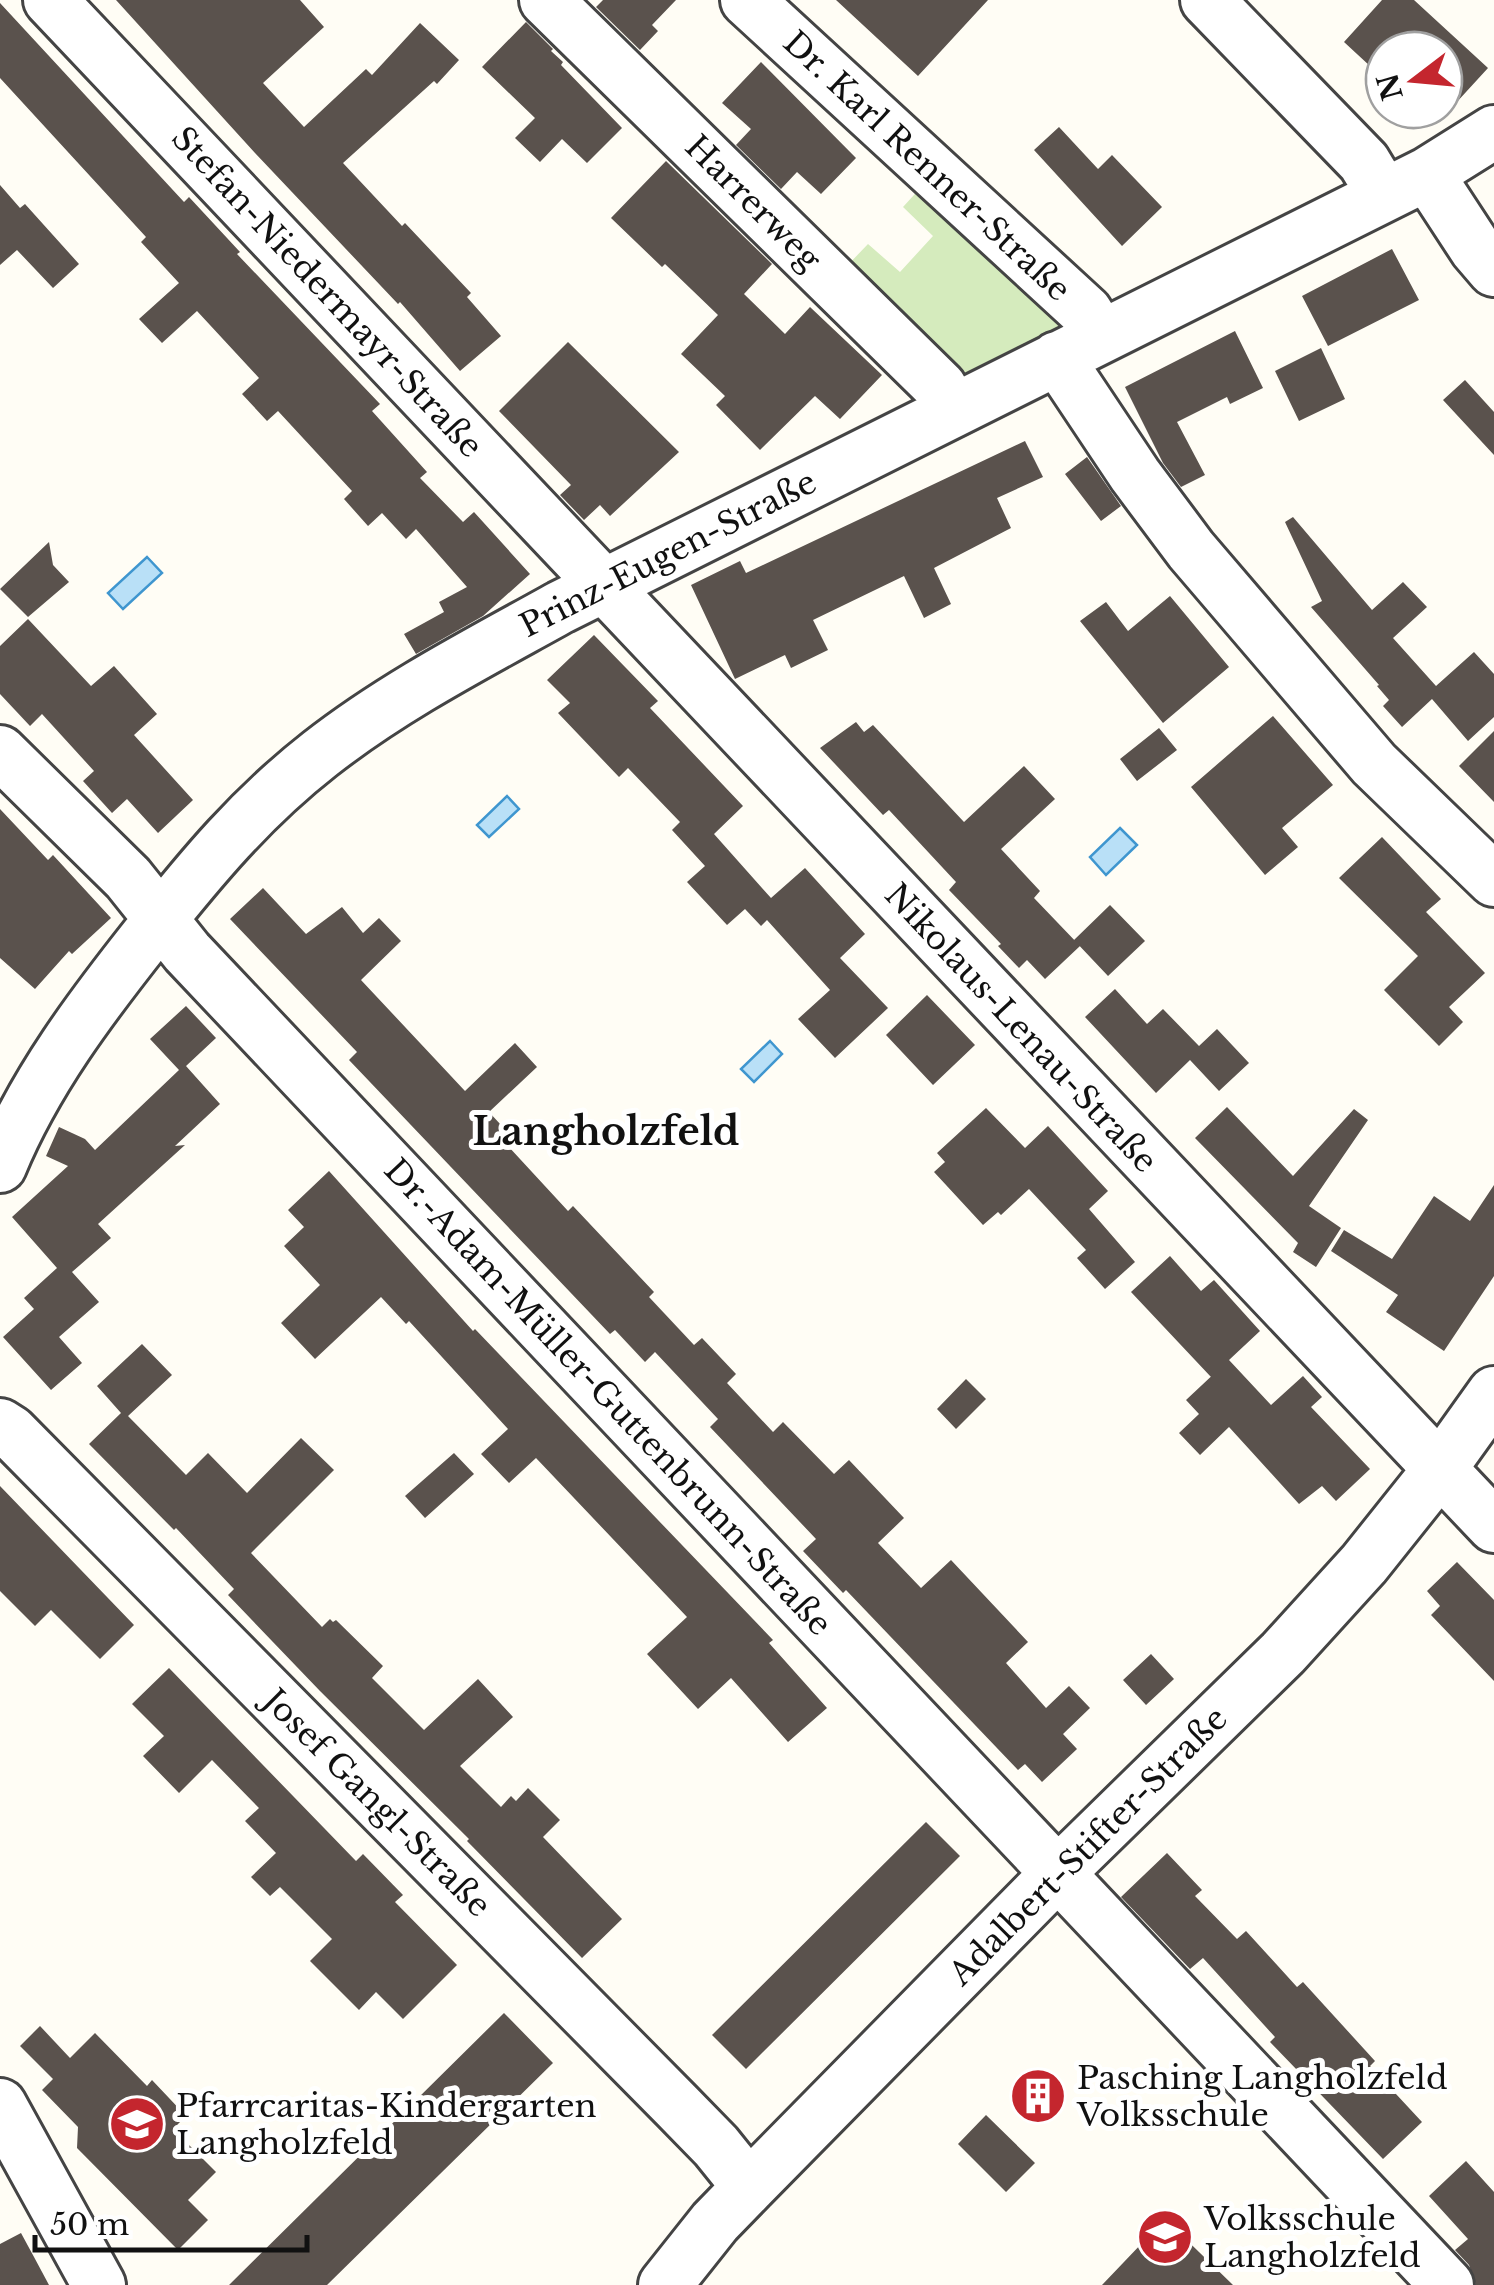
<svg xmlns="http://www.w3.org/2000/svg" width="1494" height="2285" font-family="'Libre Baskerville',serif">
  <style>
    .green { fill: #d5ebbd }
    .water { fill: #b9e0f7; stroke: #3f96cf; stroke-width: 2.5 }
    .building { fill: #5a524d }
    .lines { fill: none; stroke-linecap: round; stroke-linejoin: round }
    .minor-casing { stroke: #444; stroke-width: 58 }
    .minor { stroke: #fff; stroke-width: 52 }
    .labels { text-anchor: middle; stroke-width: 10; stroke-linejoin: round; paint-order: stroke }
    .street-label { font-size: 32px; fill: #111; stroke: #fff }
    .poi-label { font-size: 32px; fill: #111; stroke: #fff; text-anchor: start }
    .quarter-label { font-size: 38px; font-weight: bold; fill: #111; stroke: #fff }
  </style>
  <rect width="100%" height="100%" fill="#fffdf5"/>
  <path class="green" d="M924,184L1073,329L971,387L844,269L868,244L900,272L933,236L903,207Z"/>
  <path class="water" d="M147,557L162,573L123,609L108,593Z
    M507,796L519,809L489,837L477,825Z
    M1120,828L1137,845L1106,875L1090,857Z
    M770,1041L782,1054L754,1082L741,1069Z"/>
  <path class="building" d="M116,0H300L324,27L263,83L304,127L366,69L372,75L420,23L459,60L437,84L434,81L343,163L402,226L405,223L471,293L467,297L501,336L460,371L400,302L398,304L255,153Z
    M603,0H676L652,25L658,31L640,50L596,7Z
    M836,0H988L918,76Z
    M1382,0H1414L1488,68L1444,116V50H1384V79L1344,42Z
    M0,3L184,202L189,197L240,252L237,254L380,404L372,411L427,472L420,478L463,522L474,512L530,574L483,616L416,654L404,634L444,612L439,602L467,587L416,529L406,539L382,513L368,526L344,499L352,491L278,411L267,421L242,394L259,378L197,311L162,343L139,319L179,283L141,242L146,237L0,78Z
    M526,22L553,49L551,51L563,62L561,65L622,128L587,163L562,139L540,162L515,138L535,118L482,67Z
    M761,62L856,158L821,194L797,172L781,189L736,145L751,129L722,103Z
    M1059,127L1098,169L1112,155L1162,207L1122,246L1034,150Z
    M666,161L772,264L744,294L785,334L810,307L882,375L840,419L815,396L760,450L716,405L725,396L681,354L718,315L665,264L662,267L611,218Z
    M0,185L20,208L25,204L79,264L53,288L17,250L0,265Z
    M1392,249L1419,300L1328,346L1302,296Z
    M1235,331L1263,388L1230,404L1227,397L1177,422L1205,475L1181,487L1163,463L1125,387Z
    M568,342L679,452L610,516L600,505L584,520L560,495L571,485L499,411Z
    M1321,348L1345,399L1299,421L1275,371Z
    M1465,380L1494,412V455L1443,400Z
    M1025,441L1043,477L997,498L1011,528L934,568L951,604L924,618L904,576L813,620L828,650L791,668L785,655L735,679L691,585L740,561L746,573Z
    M1087,457L1121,506L1101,521L1065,474Z
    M1293,517L1372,610L1403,582L1427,607L1393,638L1436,686L1474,652L1494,674V717L1468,741L1432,699L1402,727L1383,706L1389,700L1377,686L1379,685L1311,607L1322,601L1285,522Z
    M49,542L53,565L69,582L28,617L0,589Z
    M1170,596L1229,667L1163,723L1080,621L1106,602L1128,631Z
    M28,619L91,686L114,666L157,714L134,735L193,800L158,833L127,799L112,813L83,781L94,771L42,714L30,726L0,694V646Z
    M594,635L658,701L650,708L743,806L714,834L771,898L805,868L865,934L840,958L888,1008L835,1058L798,1019L830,990L767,920L761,926L745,909L727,925L687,882L705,866L672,830L680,822L628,768L619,777L558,713L570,703L547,680Z
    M1273,716L1333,785L1282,828L1298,847L1265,875L1191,787Z
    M856,722L864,732L873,725L964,822L1024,766L1055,799L1001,849L1040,891L1034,898L1080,946L1045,979L1027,960L1019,968L998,946L1001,944L949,890L956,882L889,810L883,815L820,748Z
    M1159,728L1177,750L1137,781L1120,759Z
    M1494,731V802L1459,766Z
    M0,809L48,860L53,855L111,918L72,954L69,951L35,989L0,958Z
    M1382,837L1441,899L1426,912L1485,973L1449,1007L1463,1022L1439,1046L1384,990L1418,956L1339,878Z
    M263,888L306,934L342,907L363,933L379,918L401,941L361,980L465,1091L515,1043L537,1067L489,1112L514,1139L508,1146L568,1211L573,1206L654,1292L649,1297L694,1345L702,1338L736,1374L727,1383L773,1432L783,1422L834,1474L849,1460L904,1518L878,1543L921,1588L951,1560L1028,1642L1006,1663L1046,1708L1069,1686L1090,1708L1063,1734L1077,1749L1042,1782L1025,1764L1018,1770L846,1590L843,1593L803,1551L816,1539L710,1427L718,1419L655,1352L645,1362L615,1330L610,1334L349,1060L357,1052L230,919Z
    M1110,905L1145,941L1108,976L1074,940Z
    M1115,989L1147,1024L1163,1009L1199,1046L1217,1029L1249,1063L1219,1091L1190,1060L1156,1093L1085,1017Z
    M927,995L975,1045L933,1085L886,1035Z
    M186,1006L216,1038L186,1066L220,1104L175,1146L185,1145L98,1224L111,1238L72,1272L99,1302L59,1337L82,1363L51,1390L3,1337L34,1309L24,1298L57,1268L12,1217L68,1166L46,1156L59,1127L85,1139L95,1150L179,1070L150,1039Z
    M1227,1107L1293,1176L1354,1109L1368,1120L1309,1206L1341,1228L1316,1267L1293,1252L1298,1243L1195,1138Z
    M986,1108L1025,1148L1048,1126L1108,1191L1089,1209L1135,1262L1105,1289L1077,1258L1086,1250L1029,1189L1001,1215L998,1212L983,1225L934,1172L945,1162L937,1153Z
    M329,1171L473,1331L475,1329L773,1640L769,1643L827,1708L788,1742L731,1678L698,1709L647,1654L687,1617L536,1458L509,1483L481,1454L508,1429L409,1321L406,1324L381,1297L315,1359L281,1323L320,1285L284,1246L304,1227L288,1210Z
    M1494,1185V1276L1444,1351L1386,1312L1398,1295L1331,1251L1344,1230L1392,1259L1434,1196L1470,1221Z
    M1170,1256L1201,1291L1214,1280L1260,1331L1229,1360L1271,1405L1303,1376L1322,1397L1311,1407L1370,1469L1336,1501L1322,1486L1299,1504L1229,1427L1200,1455L1179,1433L1199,1414L1186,1400L1218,1370L1211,1377L1131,1292Z
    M142,1344L172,1375L128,1416L186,1475L208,1453L247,1493L301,1438L334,1470L251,1553L322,1627L330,1619L333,1622L336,1620L383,1666L372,1678L424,1730L478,1679L513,1717L460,1766L501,1807L511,1796L516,1801L528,1788L560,1820L543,1837L622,1919L582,1958L467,1841L469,1839L320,1691L228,1595L234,1589L176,1528L174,1530L89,1444L121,1413L97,1386Z
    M966,1379L986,1399L956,1429L937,1409Z
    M454,1453L474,1474L425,1518L405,1496Z
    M0,1486L134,1625L100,1659L51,1610L35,1626L0,1591Z
    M1457,1562L1494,1600V1681L1431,1615L1440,1606L1427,1591Z
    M1151,1654L1174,1679L1146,1705L1123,1680Z
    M169,1668L356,1861L363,1854L403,1895L395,1902L457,1965L403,2019L376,1992L359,2010L310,1961L332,1939L280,1887L270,1896L251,1877L276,1853L245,1821L259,1808L212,1760L179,1793L143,1756L164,1736L132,1704Z
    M926,1822L960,1856L746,2069L712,2035Z
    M1167,1853L1202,1890L1195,1896L1237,1939L1246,1931L1297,1987L1303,1982L1375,2061L1370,2066L1422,2122L1383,2159L1270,2042L1275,2037L1203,1958L1190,1969L1121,1897Z
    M504,2013L553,2063L327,2285H229Z
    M40,2026L70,2058L95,2033L147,2086L152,2080L186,2116L173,2129L216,2172L188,2200L208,2220L178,2250L77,2148L78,2127L42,2090L53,2079L20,2046Z
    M986,2115L1035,2163L1006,2192L958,2144Z
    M1466,2161L1494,2192V2285H1476L1469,2265L1455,2250L1468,2239L1429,2196Z
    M1165,2219L1233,2285H1102Z
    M21,2233L34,2257L49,2285H0V2244Z"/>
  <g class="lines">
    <g class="minor-casing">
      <path id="minor" d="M50,0L1494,1526
        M546,0L940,387L952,411
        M747,0L1086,312L1101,336
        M1207,0L1364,162L1384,195
        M1427,174L1476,249L1494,270
        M1057,358L1135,475L1191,550L1374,764L1494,880
        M0,752L128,878L187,952L1447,2285
        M0,1166C35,1081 91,1007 148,935C202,867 251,808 320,754C394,696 480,652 561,607L1427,174L1494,132
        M0,1425L11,1432L676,2105L716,2146L749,2187
        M0,2105L99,2285
        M665,2285L715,2222L749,2187L1058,1873L1283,1653L1364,1564L1439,1470L1494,1393"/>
    </g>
    <use href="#minor" class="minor"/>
  </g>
  <defs>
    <g id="building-disc" transform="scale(2.875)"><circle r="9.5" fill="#c4262e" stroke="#fff"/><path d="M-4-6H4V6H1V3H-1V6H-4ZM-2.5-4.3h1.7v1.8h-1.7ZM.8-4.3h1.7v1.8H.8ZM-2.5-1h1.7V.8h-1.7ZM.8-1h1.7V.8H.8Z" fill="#fff"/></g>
    <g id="school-disc" transform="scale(2.875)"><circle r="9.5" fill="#c4262e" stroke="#fff"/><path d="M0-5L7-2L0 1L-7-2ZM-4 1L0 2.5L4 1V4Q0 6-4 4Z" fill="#fff"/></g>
  </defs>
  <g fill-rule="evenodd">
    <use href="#building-disc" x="1038" y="2096"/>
    <use href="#school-disc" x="137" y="2124"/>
    <use href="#school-disc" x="1165" y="2237"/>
  </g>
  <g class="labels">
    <g class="street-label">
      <text transform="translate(927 166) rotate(43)" y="11">Dr. Karl Renner-Straße</text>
      <text transform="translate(753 203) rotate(45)" y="11">Harrerweg</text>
      <text transform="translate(327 292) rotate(47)" y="11">Stefan-Niedermayr-Straße</text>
      <text transform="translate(668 554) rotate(-27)" y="11">Prinz-Eugen-Straße</text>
      <text transform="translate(1021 1028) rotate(47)" y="11">Nikolaus-Lenau-Straße</text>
      <text transform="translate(608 1397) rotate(47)" y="11">Dr.-Adam-Müller-Guttenbrunn-Straße</text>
      <text transform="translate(377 1803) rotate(45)" y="11">Josef Gangl-Straße</text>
      <text transform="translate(1088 1846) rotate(-45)" y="11">Adalbert-Stifter-Straße</text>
    </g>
    <g class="poi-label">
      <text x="1077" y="2089">Pasching Langholzfeld<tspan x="1077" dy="37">Volksschule</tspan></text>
      <text x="176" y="2117">Pfarrcaritas-Kindergarten<tspan x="176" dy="37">Langholzfeld</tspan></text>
      <text x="1204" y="2230">Volksschule<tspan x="1204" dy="37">Langholzfeld</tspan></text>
    </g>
    <g class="quarter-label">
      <text x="606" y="1145">Langholzfeld</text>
    </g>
  </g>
  <g transform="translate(1414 80) rotate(254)"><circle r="48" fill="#ffffff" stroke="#a0a0a0" stroke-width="2.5"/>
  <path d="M0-8L18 38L0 25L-18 38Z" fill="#c4262e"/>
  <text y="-15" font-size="28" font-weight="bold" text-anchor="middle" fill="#111111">N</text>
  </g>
  <path d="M35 2235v15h272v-15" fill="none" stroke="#111111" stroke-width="5"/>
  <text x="50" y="2235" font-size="30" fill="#111111" stroke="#ffffff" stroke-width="8" paint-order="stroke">50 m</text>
</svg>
